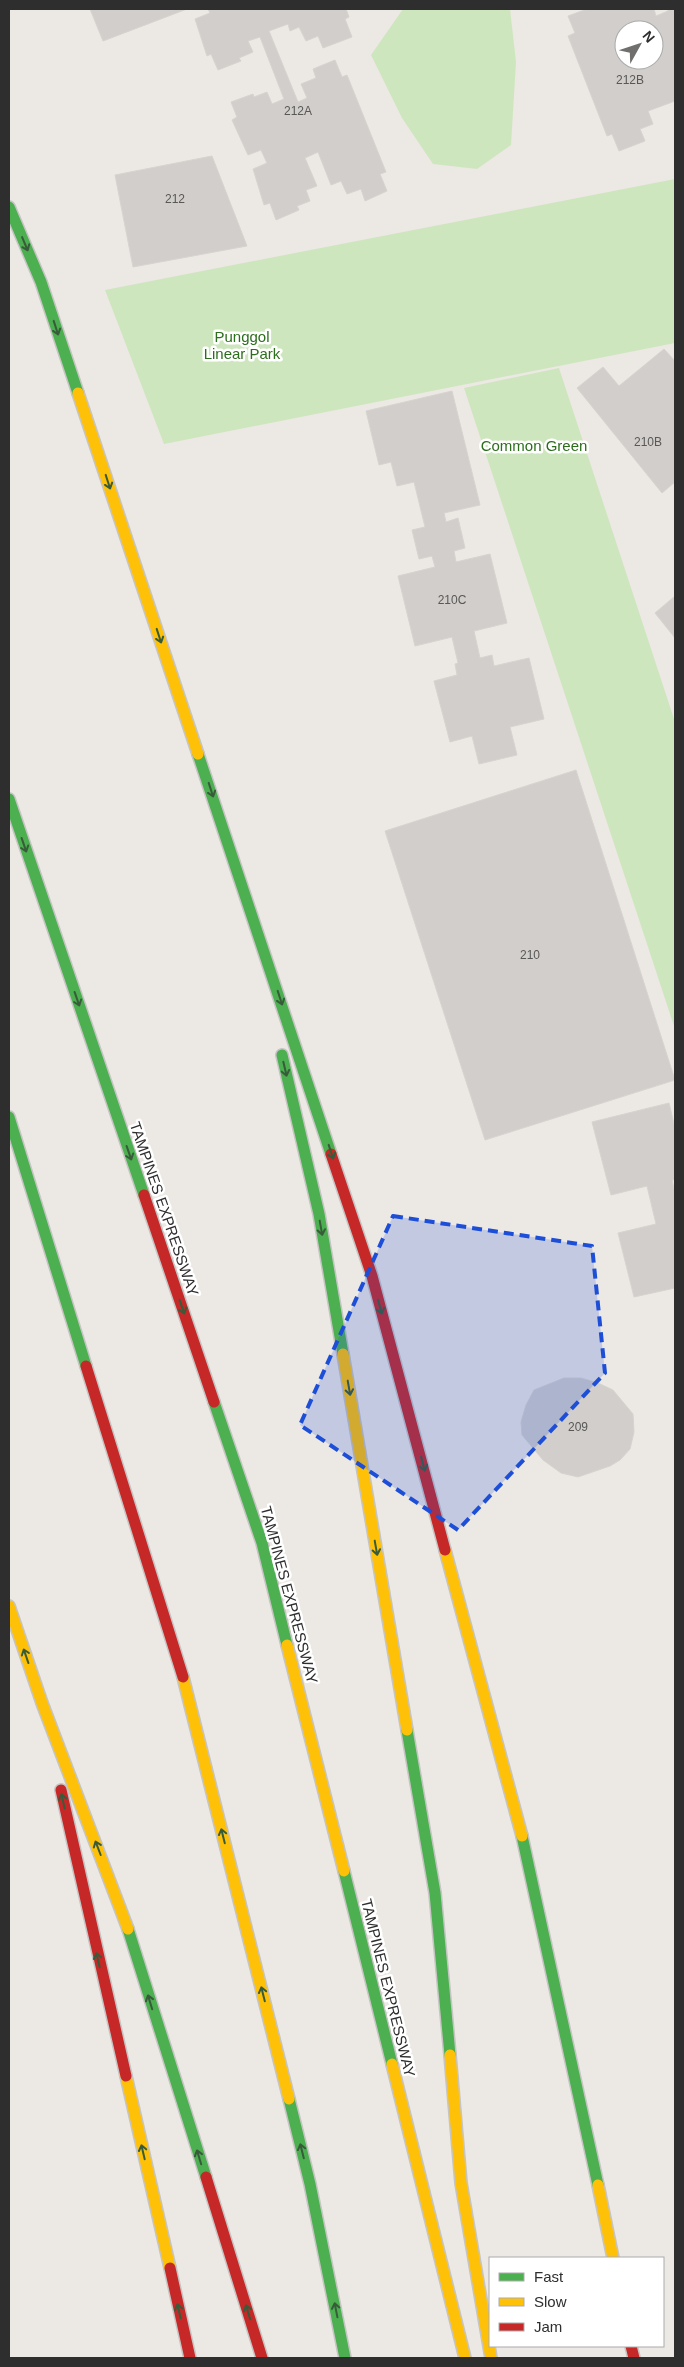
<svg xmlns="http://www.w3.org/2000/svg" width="684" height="2367" font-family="Helvetica,sans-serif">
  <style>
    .green { fill: #cee6be }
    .building { fill: #d1cecb; stroke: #d7d4d0; fill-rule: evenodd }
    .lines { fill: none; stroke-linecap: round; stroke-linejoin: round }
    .fast-casing { stroke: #c6c5c4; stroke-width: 14 }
    .slow-casing { stroke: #c6c5c4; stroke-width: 14 }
    .jam-casing { stroke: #c6c5c4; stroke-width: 14 }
    .fast { stroke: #4caf50; stroke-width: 11 }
    .slow { stroke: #ffc107; stroke-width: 11 }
    .jam { stroke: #c62828; stroke-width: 11 }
    .oneway { stroke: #385b3a }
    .marked { fill: #1d4ed8; fill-opacity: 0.2; stroke: #1d4ed8; stroke-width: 4; stroke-dasharray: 10 6; stroke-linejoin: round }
    .labels { text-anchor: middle; stroke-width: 5; stroke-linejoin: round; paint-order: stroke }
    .number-label { font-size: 12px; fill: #585857 }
    .park-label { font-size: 15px; fill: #2c6e1b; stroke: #fff }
    .street-label { font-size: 15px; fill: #2e2e2e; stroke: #fff }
  </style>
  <rect width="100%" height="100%" fill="#ece8e4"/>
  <path class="green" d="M403,9H510L516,62L511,145L477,169L433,164L402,118L371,55Z
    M675,179V343L164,444L105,290Z
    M559,368L675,722V1029L464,388Z"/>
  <path class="building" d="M90,9H187L103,41Z
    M208,9H346L349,17L345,19L352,37L323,48L318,36L306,41L299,27L290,31L288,24L269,31L298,102L307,98L301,84L316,78L313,69L335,60L342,77L347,75L386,172L380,174L387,191L365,201L361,189L347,194L341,181L331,185L318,152L305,158L317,186L306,190L310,201L297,206L299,210L276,220L270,203L264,205L253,169L267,163L261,150L248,155L232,120L237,117L231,102L253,94L254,97L267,92L272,104L284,99L260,37L248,41L253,52L239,58L241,61L218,70L211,54L207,56L195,19L210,13Z
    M587,9H654L656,16L668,11V9H675V101L648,111L653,124L640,129L645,141L619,151L612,134L607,136L568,36L575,33L568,16ZM624,30H654V60H624Z
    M212,156L247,246L133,267L115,175Z
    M664,349L675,361V482L662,493L577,388L603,367L619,386Z
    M452,391L480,505L444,513L446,522L458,518L465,548L454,551L456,562L490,554L507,623L474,631L480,658L492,655L494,666L529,658L544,719L510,727L517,755L479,764L472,736L450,742L434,681L457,675L455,664L458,663L452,637L415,646L398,576L435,567L432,556L419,559L412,530L425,527L414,482L397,486L391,462L379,465L366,411Z
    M675,596V638L655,613Z
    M576,770L675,1080L485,1140L385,831Z
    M669,1103L675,1128V1180H672L675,1193V1288L634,1297L618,1233L656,1224L647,1186L611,1195L592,1122Z
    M564,1378H581L598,1383L613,1390L633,1414L634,1432L630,1449L620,1460L610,1466L578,1477L561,1473L543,1460L522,1435L521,1422L526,1405L534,1390Z"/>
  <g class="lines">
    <g class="fast-casing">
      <path id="fast" d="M9,207L41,282L78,393
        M198,754L331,1154
        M9,799L144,1195
        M282,1055L319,1214L343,1354
        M9,1117L86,1366
        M214,1402L262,1543L287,1645
        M407,1730L435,1893L450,2055
        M522,1836L598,2185
        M344,1871L392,2064
        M128,1929L206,2177
        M289,2099L310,2184L345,2358"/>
    </g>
    <g class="slow-casing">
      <path id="slow" d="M78,393L198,754
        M343,1354L407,1730
        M445,1550L522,1836
        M9,1606L42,1703L128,1929
        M287,1645L344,1871
        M183,1677L289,2099
        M450,2055L461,2183L491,2358
        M392,2064L465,2358
        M126,2076L170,2268
        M598,2185L613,2258"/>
    </g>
    <g class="jam-casing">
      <path id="jam" d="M331,1154L372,1276L445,1550
        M144,1195L214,1402
        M86,1366L183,1677
        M61,1790L126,2076
        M206,2177L262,2358
        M170,2268L190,2358
        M631,2346L634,2358"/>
    </g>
    <use href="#fast" class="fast"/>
    <use href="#slow" class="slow"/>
    <use href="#jam" class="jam"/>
  </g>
  <defs><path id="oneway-shaft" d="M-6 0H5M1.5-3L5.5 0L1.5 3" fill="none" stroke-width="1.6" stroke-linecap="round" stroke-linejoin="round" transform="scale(1.25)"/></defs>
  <g class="oneway">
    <use href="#oneway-shaft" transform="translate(25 244) rotate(67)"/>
    <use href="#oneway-shaft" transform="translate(56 328) rotate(72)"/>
    <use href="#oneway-shaft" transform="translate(108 482) rotate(72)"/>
    <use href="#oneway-shaft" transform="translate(159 636) rotate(72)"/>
    <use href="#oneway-shaft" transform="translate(211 790) rotate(72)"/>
    <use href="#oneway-shaft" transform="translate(24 845) rotate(71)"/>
    <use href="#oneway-shaft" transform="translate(280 998) rotate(72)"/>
    <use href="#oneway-shaft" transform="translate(77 999) rotate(71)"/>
    <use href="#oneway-shaft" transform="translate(285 1069) rotate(77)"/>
    <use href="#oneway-shaft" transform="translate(331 1152) rotate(72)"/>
    <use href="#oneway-shaft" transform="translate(129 1153) rotate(71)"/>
    <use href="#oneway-shaft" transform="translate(321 1228) rotate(80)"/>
    <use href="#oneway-shaft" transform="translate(182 1307) rotate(71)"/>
    <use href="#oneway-shaft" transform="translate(380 1307) rotate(75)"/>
    <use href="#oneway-shaft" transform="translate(349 1388) rotate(80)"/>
    <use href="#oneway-shaft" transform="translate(423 1464) rotate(75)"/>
    <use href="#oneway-shaft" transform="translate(376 1548) rotate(80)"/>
    <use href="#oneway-shaft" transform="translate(26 1656) rotate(-109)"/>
    <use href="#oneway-shaft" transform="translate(63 1801) rotate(-102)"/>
    <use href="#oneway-shaft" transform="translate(223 1836) rotate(-104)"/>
    <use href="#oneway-shaft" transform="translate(98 1848) rotate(-111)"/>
    <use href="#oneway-shaft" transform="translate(98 1960) rotate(-103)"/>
    <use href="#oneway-shaft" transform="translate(263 1994) rotate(-104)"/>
    <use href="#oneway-shaft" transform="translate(150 2002) rotate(-107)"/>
    <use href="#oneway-shaft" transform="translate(302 2151) rotate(-104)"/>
    <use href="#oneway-shaft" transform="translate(143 2152) rotate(-103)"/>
    <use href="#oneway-shaft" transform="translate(199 2157) rotate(-107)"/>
    <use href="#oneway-shaft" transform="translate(336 2310) rotate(-101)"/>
    <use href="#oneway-shaft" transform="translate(179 2311) rotate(-103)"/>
    <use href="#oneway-shaft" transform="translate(248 2312) rotate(-107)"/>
  </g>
  <path class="marked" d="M393,1216L592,1246L605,1373L458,1530L300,1425Z"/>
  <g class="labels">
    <g class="number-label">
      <text x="630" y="84">212B</text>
      <text x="298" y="115">212A</text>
      <text x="175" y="203">212</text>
      <text x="648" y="446">210B</text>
      <text x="452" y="604">210C</text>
      <text x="530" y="959">210</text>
      <text x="578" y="1431">209</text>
    </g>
    <g class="park-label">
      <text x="242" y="342">Punggol<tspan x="242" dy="17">Linear Park</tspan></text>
      <text x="534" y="451">Common Green</text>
    </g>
    <g class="street-label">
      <text transform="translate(164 1209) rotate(71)" y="5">TAMPINES EXPRESSWAY</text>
      <text transform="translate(289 1595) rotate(75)" y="5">TAMPINES EXPRESSWAY</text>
      <text transform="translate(388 1988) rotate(76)" y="5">TAMPINES EXPRESSWAY</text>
    </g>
  </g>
  <rect width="684" height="2367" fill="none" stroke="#2e2e2e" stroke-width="20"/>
  <rect x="489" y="2257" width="175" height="90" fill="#ffffff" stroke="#ababab"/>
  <rect x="499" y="2273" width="25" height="8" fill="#4caf50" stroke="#ababab"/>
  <text x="534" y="2282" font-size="15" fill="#2e2e2e">Fast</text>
  <rect x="499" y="2298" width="25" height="8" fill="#ffc107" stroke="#ababab"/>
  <text x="534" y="2307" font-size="15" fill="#2e2e2e">Slow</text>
  <rect x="499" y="2323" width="25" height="8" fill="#c62828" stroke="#ababab"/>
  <text x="534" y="2332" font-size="15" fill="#2e2e2e">Jam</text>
  <g transform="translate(639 45) rotate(50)"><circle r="24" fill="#ffffff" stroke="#ababab"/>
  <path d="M0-4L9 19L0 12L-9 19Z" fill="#706f6e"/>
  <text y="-8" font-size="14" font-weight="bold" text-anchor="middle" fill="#2e2e2e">N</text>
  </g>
</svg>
